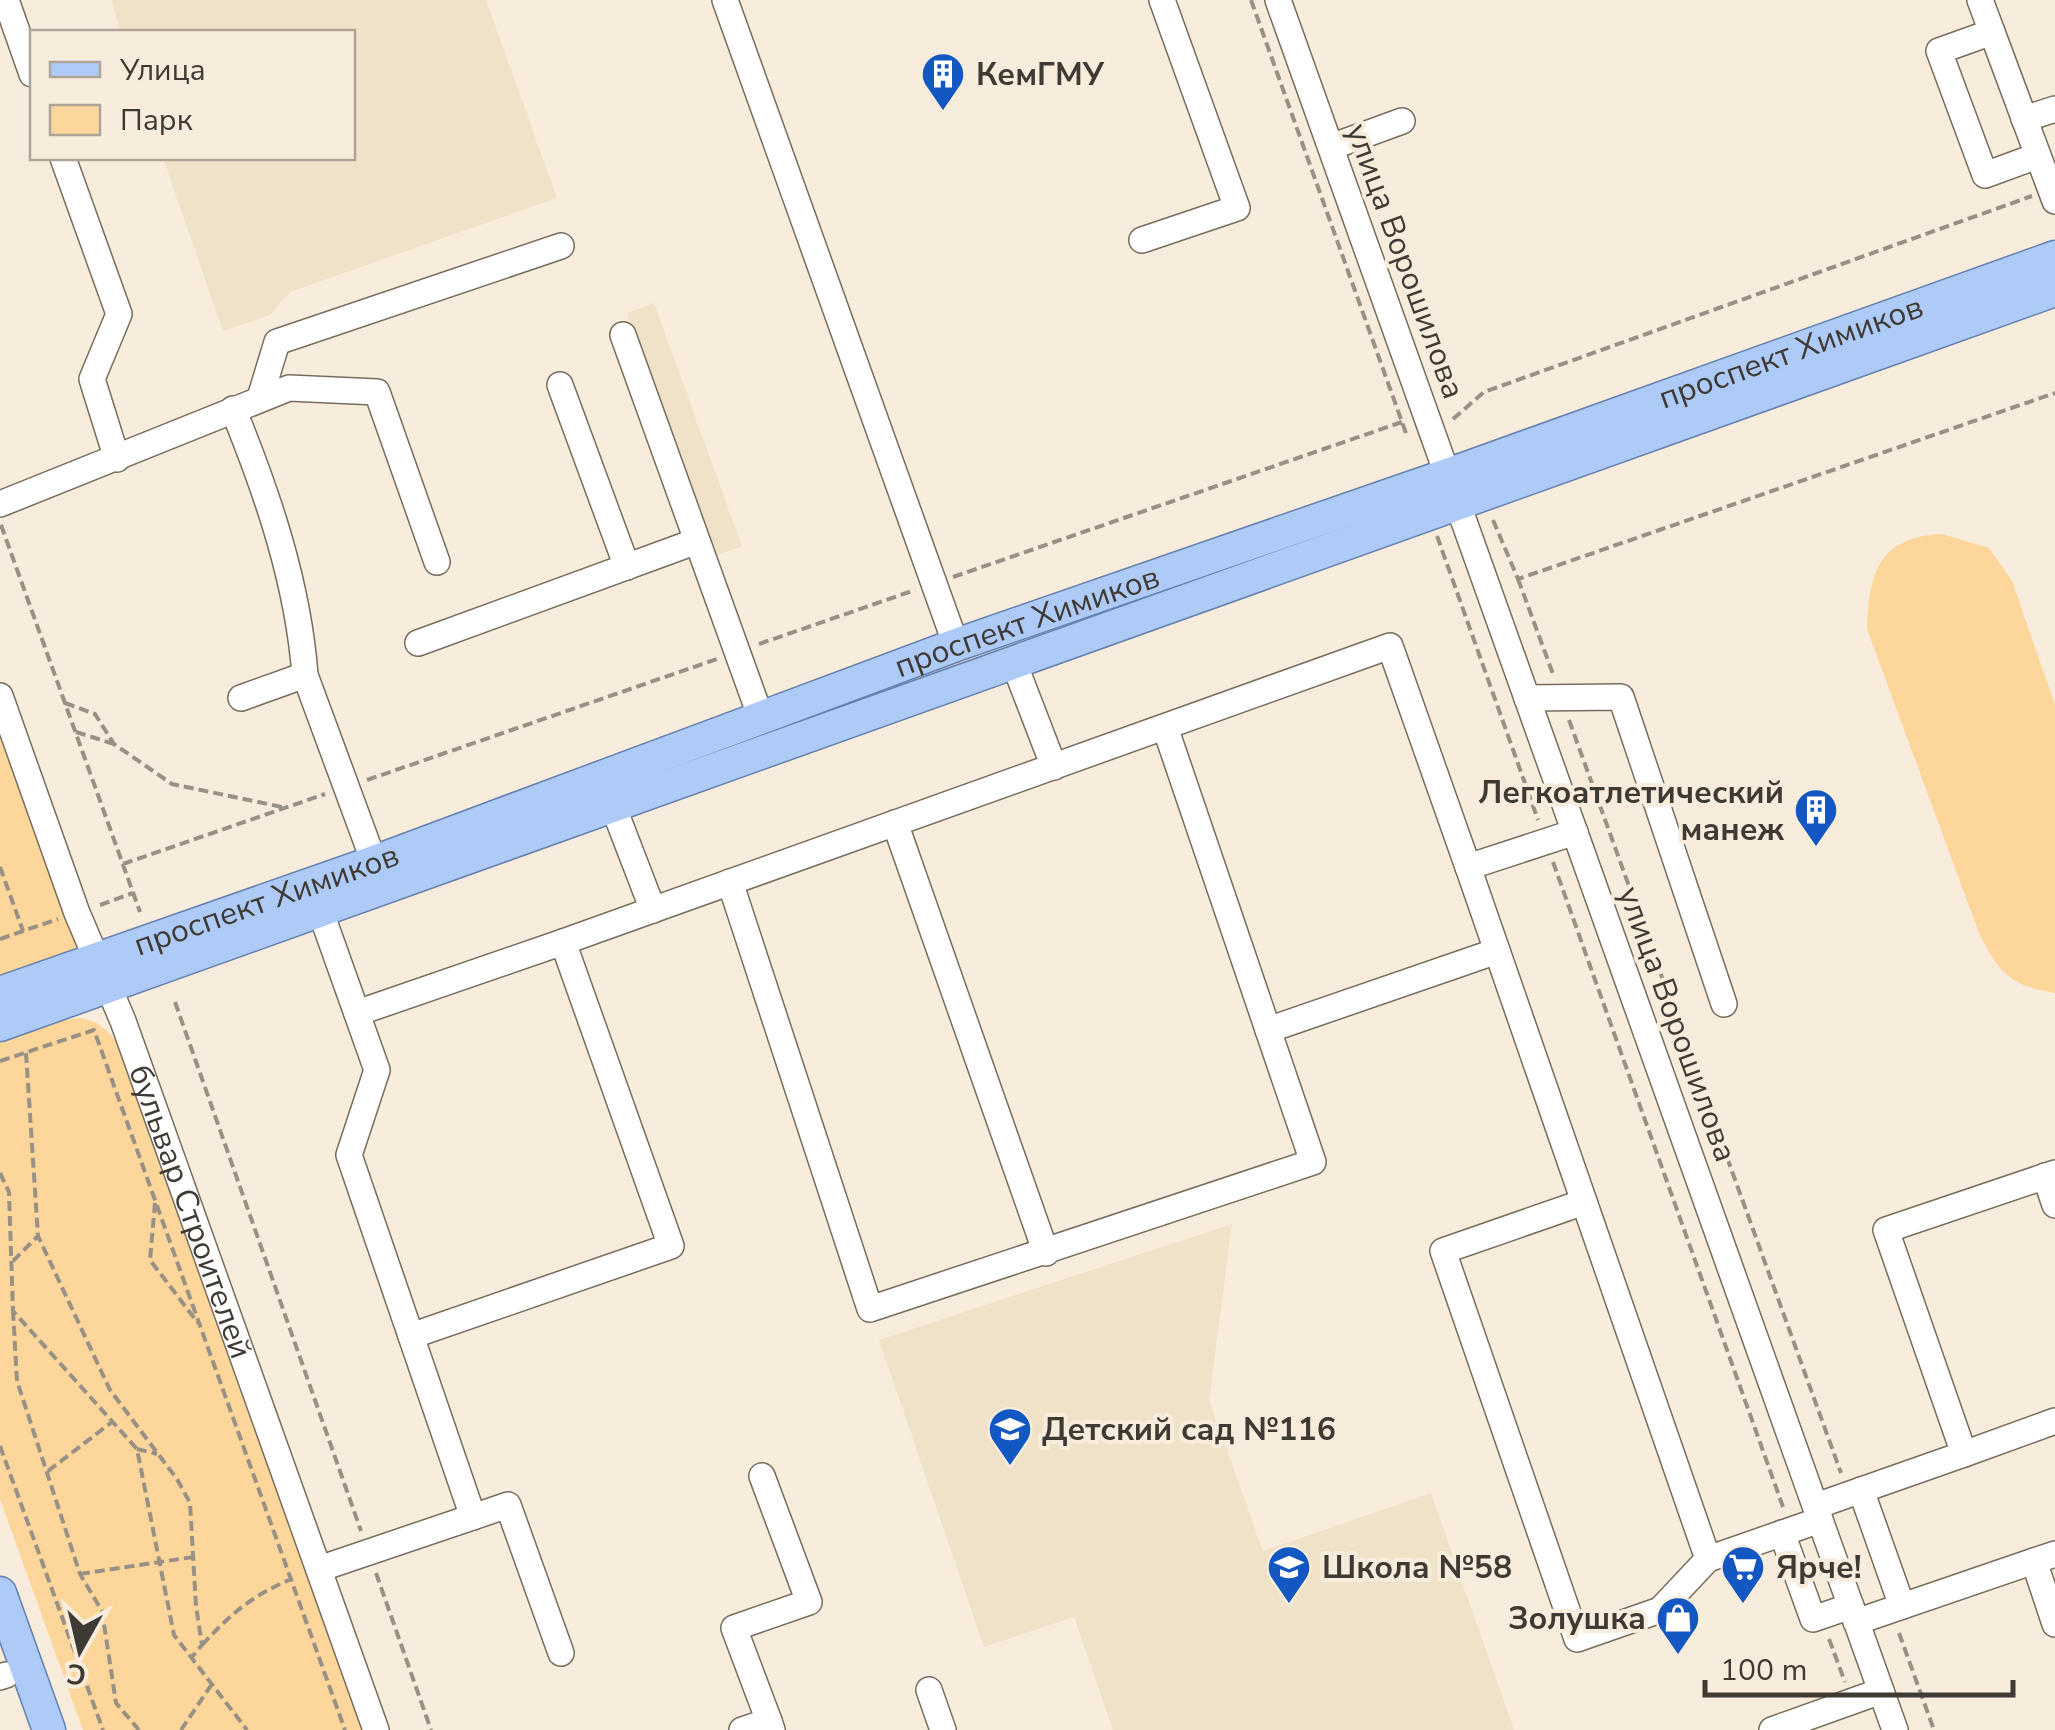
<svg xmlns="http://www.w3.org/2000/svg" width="2055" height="1730" font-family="'Nunito Sans',sans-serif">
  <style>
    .built { fill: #f0e1c9 }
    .green { fill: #fcd69a }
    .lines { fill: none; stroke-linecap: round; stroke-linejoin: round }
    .minor-casing { stroke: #766d5d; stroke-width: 28 }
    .major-casing { stroke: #6480ae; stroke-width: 35 }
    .path { stroke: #999185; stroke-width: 4; stroke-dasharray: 10 5; stroke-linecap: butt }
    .minor { stroke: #fff; stroke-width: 25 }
    .major { stroke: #aecaf7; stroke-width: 32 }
    .labels { text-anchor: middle; stroke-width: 8; stroke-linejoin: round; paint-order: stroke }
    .poi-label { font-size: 32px; font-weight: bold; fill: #3f3a33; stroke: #f8eddc; text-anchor: start }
    .street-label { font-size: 32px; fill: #3f3a33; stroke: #f8eddc }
  </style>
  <rect width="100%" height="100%" fill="#f8eddc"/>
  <path class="built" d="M112,0H486L557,198L290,292L270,315L223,331L163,158H352V32H120Z
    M654,303L742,546L715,556L627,313Z
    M1232,1224L1209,1400L1263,1551L1431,1493L1514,1730H1113L1074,1617L984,1647L879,1340Z"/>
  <path class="green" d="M1942,534L1989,548L2012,581L2055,705V993C2009,985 1999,973 1979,933L1867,629C1869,572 1879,537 1942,534Z
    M0,696L99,958L0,993Z
    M80,1018C100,1021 110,1032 120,1048L363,1730H83L0,1499V1043L65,1020Z"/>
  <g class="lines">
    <g class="minor-casing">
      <g id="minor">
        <path d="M6,0L32,74"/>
        <path d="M725,0L956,645"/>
        <path d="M1278,0L1895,1730"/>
        <path d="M1980,0L1992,32"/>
        <path d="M2024,119L2055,109"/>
        <path d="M1331,147L1402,121"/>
        <path d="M2037,156L1985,175L1939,51L1992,32L2055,201"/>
        <path d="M63,158L119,314L92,379L117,459"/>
        <path d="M1142,240L1237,208L1162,0"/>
        <path d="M623,335L761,718"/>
        <path d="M560,385L627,567"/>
        <path d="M260,398L277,342L561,246"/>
        <path d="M233,409C268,495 298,583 305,675"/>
        <path d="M0,504L289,388L377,392L437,562"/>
        <path d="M418,643L697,541"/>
        <path d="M1014,663L1054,767"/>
        <path id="s1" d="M0,696L77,913L123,1021L376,1730"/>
        <path d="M241,698L305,675L374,862"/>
        <path d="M1527,698L1621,697L1724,1004"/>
        <path d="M613,806L653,910"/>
        <path d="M895,823L1046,1253"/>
        <path d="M1468,867L1708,1559L1820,1520"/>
        <path d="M730,882L870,1309L1313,1162L1165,727"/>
        <path d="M320,910L377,1070L349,1155L473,1517"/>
        <path d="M563,942L1390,646L1468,867L1575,832"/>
        <path d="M357,1013L563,942L671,1246L411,1336"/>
        <path d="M1268,1030L1497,951"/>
        <path d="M2045,1176L2055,1205"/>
        <path d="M1584,1202L1443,1251L1577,1639L1660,1610L1708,1559"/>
        <path d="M1964,1454L2055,1421"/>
        <path d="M762,1476L809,1602L734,1628L769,1721"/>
        <path d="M1861,1490L1902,1606"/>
        <path d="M1816,1506L1964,1454L1886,1230L2055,1173"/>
        <path d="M1782,1533L1813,1619L1851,1606"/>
        <path d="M2055,1554L2034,1561L2055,1624"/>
        <path d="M319,1569L508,1505L561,1653"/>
        <path d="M1856,1622L2034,1561"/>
        <path d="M0,1677L6,1675"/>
        <path d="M929,1690L943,1730"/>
        <path d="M742,1730L769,1721L772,1730"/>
        <path d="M1772,1730L1881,1691"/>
      </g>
    </g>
    <g class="major-casing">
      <g id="major">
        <path id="s2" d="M0,993L374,862L956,645L1447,475L2055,257"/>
        <path d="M0,1025L2055,290"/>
        <path d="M0,1593L49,1730"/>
      </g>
    </g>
    <path class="path" d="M1251,0L1407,436
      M1453,419L1484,392L2032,196
      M1493,520L1518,579L2055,393
      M1,525L140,912
      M1437,536L1538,820
      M953,577L1402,422
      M1518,579L1553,674
      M759,644L915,590
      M65,703L95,714L114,744L172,784L282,807
      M1569,720L1841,1473
      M76,732L114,744
      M367,780L717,659
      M1553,862L1783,1507
      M123,864L325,794
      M0,867L23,931
      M100,905L133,893
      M0,939L58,919
      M175,1002L361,1531
      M26,1053L38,1236L110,1390L177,1479L190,1503L196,1606L202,1645L192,1657
      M0,1061L94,1030L345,1730
      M0,1173L9,1192L13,1311L137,1449L174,1635L247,1730
      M155,1203L150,1260L198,1323
      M13,1261L38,1236
      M13,1311L17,1381L80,1574L102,1611L116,1703L139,1730
      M0,1446L103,1730
      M137,1449L157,1454
      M48,1471L112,1422
      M376,1573L431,1730
      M80,1574L193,1557
      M1899,1633L1934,1730
      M1829,1639L1845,1682
      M202,1645C231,1614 250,1597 289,1580
      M181,1730L212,1684"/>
    <use href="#minor" class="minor"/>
    <use href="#major" class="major"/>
  </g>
  <defs>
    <g id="building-pin" transform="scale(2.25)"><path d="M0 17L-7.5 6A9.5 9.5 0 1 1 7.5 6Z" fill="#1357c2" stroke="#f8eddc"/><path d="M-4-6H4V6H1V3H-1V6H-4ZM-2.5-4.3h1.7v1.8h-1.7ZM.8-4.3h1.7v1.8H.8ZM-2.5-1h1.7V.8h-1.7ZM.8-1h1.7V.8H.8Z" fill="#fff"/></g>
    <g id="school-pin" transform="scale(2.25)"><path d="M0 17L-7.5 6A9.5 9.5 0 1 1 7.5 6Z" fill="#1357c2" stroke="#f8eddc"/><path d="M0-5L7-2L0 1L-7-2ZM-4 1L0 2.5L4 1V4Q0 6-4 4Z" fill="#fff"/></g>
    <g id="supermarket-pin" transform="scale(2.25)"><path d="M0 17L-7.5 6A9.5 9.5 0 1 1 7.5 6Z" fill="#1357c2" stroke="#f8eddc"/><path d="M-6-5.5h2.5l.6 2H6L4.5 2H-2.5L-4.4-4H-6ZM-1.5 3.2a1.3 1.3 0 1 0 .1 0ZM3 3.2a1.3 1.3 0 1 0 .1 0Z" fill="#fff"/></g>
    <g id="shop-pin" transform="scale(2.25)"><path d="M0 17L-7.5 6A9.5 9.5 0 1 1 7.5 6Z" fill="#1357c2" stroke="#f8eddc"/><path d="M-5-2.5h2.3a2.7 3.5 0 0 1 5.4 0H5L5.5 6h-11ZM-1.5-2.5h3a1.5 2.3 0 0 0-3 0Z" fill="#fff"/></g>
  </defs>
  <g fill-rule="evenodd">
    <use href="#building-pin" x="943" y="74"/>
    <use href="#building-pin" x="1816" y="810"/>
    <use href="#school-pin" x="1010" y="1429"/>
    <use href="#school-pin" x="1289" y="1567"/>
    <use href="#supermarket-pin" x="1743" y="1567"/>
    <use href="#shop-pin" x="1678" y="1618"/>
  </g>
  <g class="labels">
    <g class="poi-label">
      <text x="976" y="85">КемГМУ</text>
      <text x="1784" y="803" text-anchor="end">Легкоатлетический<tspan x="1784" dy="37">манеж</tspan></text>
      <text x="1042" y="1440">Детский сад №116</text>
      <text x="1322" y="1578">Школа №58</text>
      <text x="1776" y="1578">Ярче!</text>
      <text x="1646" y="1629" text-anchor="end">Золушка</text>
    </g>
    <g class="street-label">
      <text transform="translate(1406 261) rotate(70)" y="11">улица Ворошилова</text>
      <text dy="11" stroke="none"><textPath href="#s2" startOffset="1902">проспект Химиков</textPath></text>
      <text dy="11" stroke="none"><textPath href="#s2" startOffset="1092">проспект Химиков</textPath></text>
      <text dy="11" stroke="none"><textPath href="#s2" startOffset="282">проспект Химиков</textPath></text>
      <text transform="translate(1678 1024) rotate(70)" y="11">улица Ворошилова</text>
      <text dy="11" stroke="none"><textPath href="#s1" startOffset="550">бульвар Строителей</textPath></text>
    </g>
  </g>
  <rect x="30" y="30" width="325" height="130" fill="#f8eddc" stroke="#aea598" stroke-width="2.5"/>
  <rect x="50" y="62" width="50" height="15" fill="#aecaf7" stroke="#aea598" stroke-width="2.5"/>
  <text x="120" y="80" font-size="30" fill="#3f3a33">Улица</text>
  <rect x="50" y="105" width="50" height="30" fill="#fcd69a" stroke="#aea598" stroke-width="2.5"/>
  <text x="120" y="130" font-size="30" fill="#3f3a33">Парк</text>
  <g transform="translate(80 1650) rotate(188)" stroke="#f8eddc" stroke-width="8" paint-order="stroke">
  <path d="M0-8L18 38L0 25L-18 38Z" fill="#3f3a33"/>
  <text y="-15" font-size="28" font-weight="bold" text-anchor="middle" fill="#3f3a33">С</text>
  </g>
  <path d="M1705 1680v15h308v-15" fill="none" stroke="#3f3a33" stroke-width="5"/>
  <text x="1720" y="1680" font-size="30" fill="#3f3a33" stroke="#f8eddc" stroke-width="8" paint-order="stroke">100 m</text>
</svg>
